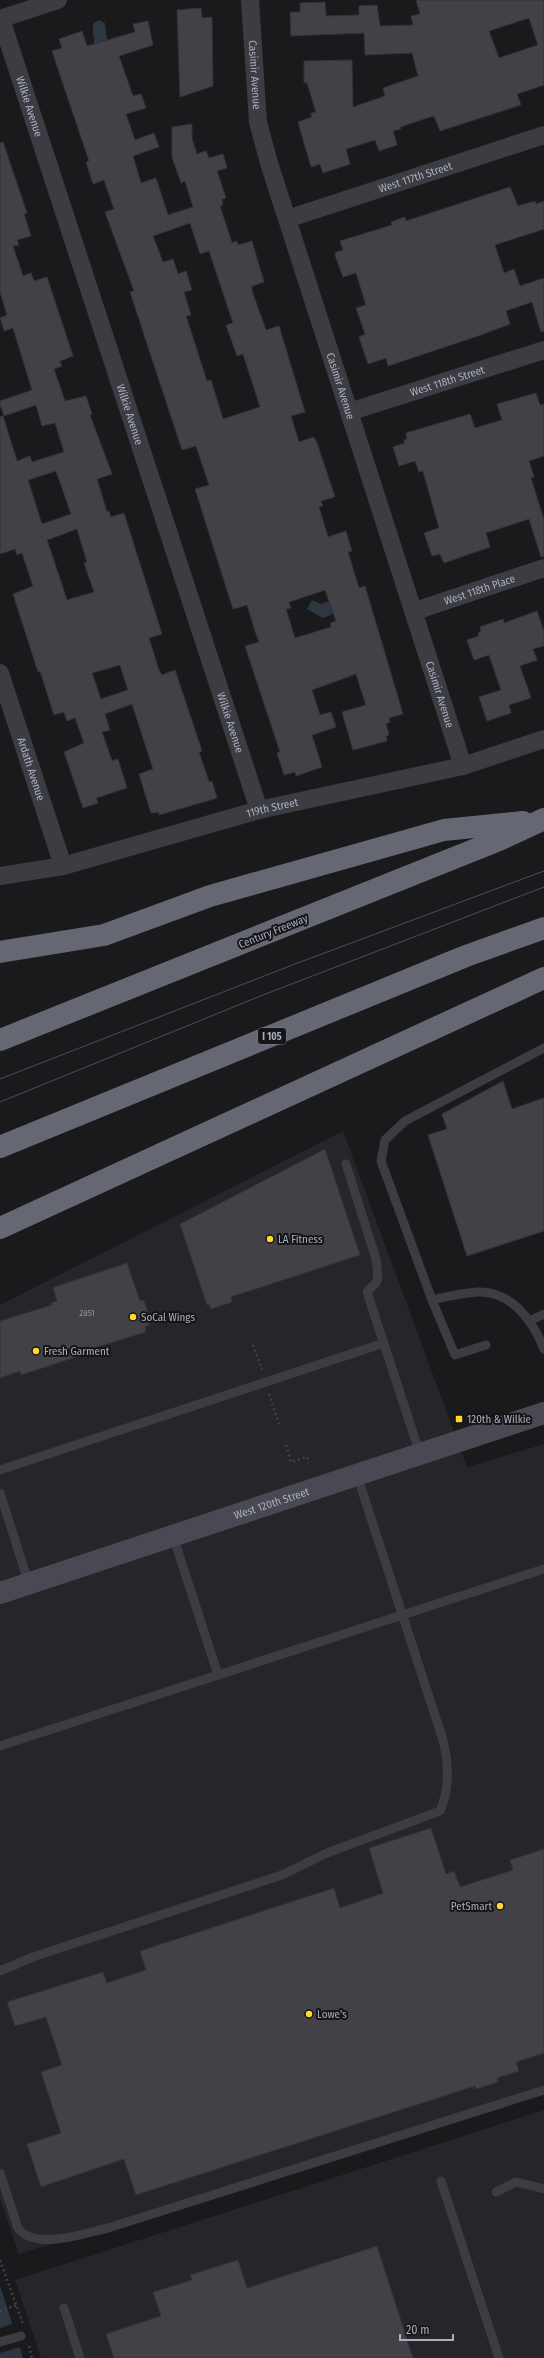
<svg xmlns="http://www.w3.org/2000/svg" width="544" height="2358" font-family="'Fira Sans Condensed',sans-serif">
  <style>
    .built { fill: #262529 }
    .water { fill: #2e3642 }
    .pier { fill: #1a191c }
    .building { fill: #414147; stroke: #343338; fill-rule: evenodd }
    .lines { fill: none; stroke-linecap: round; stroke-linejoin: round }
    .path { stroke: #404149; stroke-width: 2.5; stroke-dasharray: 2 3; stroke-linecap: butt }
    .lane { stroke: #3c3c43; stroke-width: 9 }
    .street { stroke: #3c3c43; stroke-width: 18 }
    .secondary { stroke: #484952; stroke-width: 22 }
    .highway { stroke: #656773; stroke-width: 22 }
    .tram { stroke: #4d4e57; stroke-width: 1 }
    .poi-dot { fill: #ffd72e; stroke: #151417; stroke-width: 1.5 }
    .labels { text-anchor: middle; stroke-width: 4; stroke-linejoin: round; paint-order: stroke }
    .number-label { font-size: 9px; fill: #9093a0 }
    .shield { fill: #151417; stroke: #7e808b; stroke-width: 1 }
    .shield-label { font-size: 10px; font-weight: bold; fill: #abaebd }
    .street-label { font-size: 11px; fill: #abaebd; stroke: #151417 }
    .poi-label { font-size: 11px; fill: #abaebd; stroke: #151417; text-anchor: start }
  </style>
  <rect width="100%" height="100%" fill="#1a191c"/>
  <path class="built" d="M343,1131L467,1467L544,1444V2092L19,2254L0,2199V1305Z
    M544,2110V2358H41L15,2280Z"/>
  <path class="water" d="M99,20L105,23L107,40L94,44C95,37 91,32 94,23Z
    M312,600L321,604L329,601L333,614L323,618L307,609Z
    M0,2286L3,2295L23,2358H0Z"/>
  <path class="pier" d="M12,2324L20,2347L0,2353V2328Z"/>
  <path class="building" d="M416,0H544V85L517,94L521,105L440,131L435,118L433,116L400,127L401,129L393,131L397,145L379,151L375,140L346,149L350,164L323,173L320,164L311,167L298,122L312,117L311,113L316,112L307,83H304V61L352,60L353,107L385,96L383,88L418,76L412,53L365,55L364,33L291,36L290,12H300V3L325,2L326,16L359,15V6L377,5L380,26L413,25L411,16L420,14ZM529,18L538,45L499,58L489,31Z
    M201,8L202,18L212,17L213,86L180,97L177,10Z
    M148,21L153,45L119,56L133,96L141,94L146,108L126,114L135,140L154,133L159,147L133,156L141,183L156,178L168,215L193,207L185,181L181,183L172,157V127L192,124V139L197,154L206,151L209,158L223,154L227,168L217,171L226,198L222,199L223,205L220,206L232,243L237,241L238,245L252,241L264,282L252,286V291L266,330L279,326L305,412L291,416L299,442L314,437L317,443L335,497L321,501L323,506L319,507L328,537L346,531L352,551L348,552L359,588L365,586L403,714L389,718L390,722L386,724L389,735L386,736L387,741L353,750L342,712L366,705L356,674L312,690L320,715L331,712L336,727L312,735L322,767L296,776L295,772L284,775L277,753L280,752L245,646L259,642L256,634L247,605L233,609L195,489L209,485L196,446L182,450L130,292L134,291L105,212L114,209L104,180L93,184L86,162L89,161L52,51L62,48L59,39L82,31L87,46L135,32L133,24ZM190,223L200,254L209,251L233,323L226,325L237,356L243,354L260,407L223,419L211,380L207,381L186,316L191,315L184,292L192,290L186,271L178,274L173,259L163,262L153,236ZM325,590L336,621L330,623L331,627L295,638L286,609L291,608L289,602Z
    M3,142L27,213L24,214L31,236L17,240L19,245L13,246L23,276L31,273L34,281L47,277L73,356L60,361L62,366L54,369L65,401L86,396L92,414L90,415L112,474L97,479L107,512L109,511L111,517L124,513L162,634L149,638L159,670L162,675L175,670L202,751L199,752L209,782L212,781L217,798L159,815V812L151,813L139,774L153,769L132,704L105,714L110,730L102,732L112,761L118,759L127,788L96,798L98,803L83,808L64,752L84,743L75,718L67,721L64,712L54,715L40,671L38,672L13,594L33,586L22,553L17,555L15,549L0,554V417L3,416L17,461L30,456L32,462L64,452L55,423L42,426L36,405L4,416L0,405V401L32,390L13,328L4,331L0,318L7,315L0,292V143ZM56,471L71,514L42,524L28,480ZM77,529L87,562L84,563L94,592L67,600L47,540ZM120,665L128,690L101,699L92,673Z
    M510,187L518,206L535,201L536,204L544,201V229L495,245L504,273L514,269L520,286L544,278V331L541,332L532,302L506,311L510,324L481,335L388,366L386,358L368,364L359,337L365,334L356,308L366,305L356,273L343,277L335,255L336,252L343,250L340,241L392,225L391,222L405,217L406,221Z
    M536,393L540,405L544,404V456L529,461L534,477L531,478L544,520V556L541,557L529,519L486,533L490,547L444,563L440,554L432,556L424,533L439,528L423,471L419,472L415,461L399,466L393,447L405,443L404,440L407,439L406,433L470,414L475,428L502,420L497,404Z
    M537,611L544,631V646L533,649L537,660L520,666L531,698L509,705L511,713L487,721L479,697L501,690L489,655L474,660L467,640L479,636L478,633L481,632L480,627L503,619L504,623Z
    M503,1081L512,1109L544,1098V1231L467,1256L428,1135L447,1129L442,1114Z
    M325,1149L360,1255L231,1297L232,1302L211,1309L209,1304L207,1305L180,1224Z
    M127,1263L140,1301L144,1300L151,1323L145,1327L146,1332L78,1353L79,1356L21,1375L20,1371L0,1378V1321L52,1305L51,1303L57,1301L53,1288L57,1286Z
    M431,1828L446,1874L454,1871L460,1887L513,1870L510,1860L544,1849V2053L516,2062L519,2071L497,2078L498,2082L476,2089L475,2086L136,2195L124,2159L41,2187L27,2144L61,2133L41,2072L62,2065L46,2017L15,2026L7,2002L103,1972L107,1983L146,1970L140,1951L334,1888L340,1908L383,1893L369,1848Z
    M377,2246L413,2358H114L106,2334L161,2316L153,2292L192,2280L190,2275L238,2260L247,2288Z"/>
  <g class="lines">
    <path class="path" d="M253,1345L262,1370
      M269,1394L279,1424
      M286,1445L291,1462L307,1457L309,1463
      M0,2260L23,2324
      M0,2311L17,2305
      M29,2346L32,2358"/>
    <path class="lane" d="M544,1048L405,1121L385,1140L381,1161L432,1300C446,1297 462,1293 477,1292C511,1290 533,1321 544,1349
      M346,1164L376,1259L378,1277L376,1283L367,1292L420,1454
      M432,1300L455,1355L486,1345
      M529,1321L544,1314
      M0,1470L384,1343
      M0,1493L29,1584
      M173,1536L218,1675
      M0,1746L544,1569
      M0,1971L33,1957L282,1875L327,1853L440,1811C450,1788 449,1764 443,1740L357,1475
      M0,2173L18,2228C34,2251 86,2233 108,2228L544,2090
      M441,2181L499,2358
      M496,2192L516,2182L544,2189
      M64,2308L80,2358
      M0,2342L21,2336"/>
    <g class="street">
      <path id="s1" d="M250,0L258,122L269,163L463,766"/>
      <path d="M0,19L58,0"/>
      <path id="s2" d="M1,19L259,810"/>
      <path id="s3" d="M287,219L544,135"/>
      <path id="s4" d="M349,412L544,350"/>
      <path id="s5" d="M415,611L544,568"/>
      <path id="s6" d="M0,673L63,866"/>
      <path id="s7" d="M0,876L63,866L259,810L463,766L544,739"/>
    </g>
    <path class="secondary" id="s8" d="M0,1593L544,1413"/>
    <path class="highway" d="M0,952L104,935L210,896L444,830L523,822
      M0,1040L499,840L544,819
      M0,1147L466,956L544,928
      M0,1228L544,978"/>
    <path class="tram" d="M0,1079L295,964L544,871
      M0,1102L263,995L544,887"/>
  </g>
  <g class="poi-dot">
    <circle cx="270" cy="1239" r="4"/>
    <circle cx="133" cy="1317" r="4"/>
    <circle cx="36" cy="1351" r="4"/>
    <rect x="455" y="1415" width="8" height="8" rx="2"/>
    <circle cx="500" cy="1906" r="4"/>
    <circle cx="309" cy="2014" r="4"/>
  </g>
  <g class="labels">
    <g class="number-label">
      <text x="87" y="1316">2851</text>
    </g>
    <rect class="shield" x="258" y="1028" width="28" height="16" rx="3"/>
    <g class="shield-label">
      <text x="272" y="1040">I 105</text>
    </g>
    <g class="street-label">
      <text dy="4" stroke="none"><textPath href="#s1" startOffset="75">Casimir Avenue</textPath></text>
      <text dy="4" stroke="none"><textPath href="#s2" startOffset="92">Wilkie Avenue</textPath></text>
      <text dy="4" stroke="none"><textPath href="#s3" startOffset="135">West 117th Street</textPath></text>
      <text dy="4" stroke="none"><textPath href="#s4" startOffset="103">West 118th Street</textPath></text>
      <text dy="4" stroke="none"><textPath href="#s1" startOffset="399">Casimir Avenue</textPath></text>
      <text dy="4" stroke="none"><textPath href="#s2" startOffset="416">Wilkie Avenue</textPath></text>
      <text dy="4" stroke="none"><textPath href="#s5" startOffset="68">West 118th Place</textPath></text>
      <text dy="4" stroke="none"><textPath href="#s1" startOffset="723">Casimir Avenue</textPath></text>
      <text dy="4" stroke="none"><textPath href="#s2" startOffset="740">Wilkie Avenue</textPath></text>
      <text dy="4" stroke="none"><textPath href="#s6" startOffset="101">Ardath Avenue</textPath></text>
      <text dy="4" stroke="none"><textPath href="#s7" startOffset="281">119th Street</textPath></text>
      <text transform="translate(273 931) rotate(-22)" y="4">Century Freeway</text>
      <text dy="4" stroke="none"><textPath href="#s8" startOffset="286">West 120th Street</textPath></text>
    </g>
    <g class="poi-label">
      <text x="278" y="1243">LA Fitness</text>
      <text x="141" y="1321">SoCal Wings</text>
      <text x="44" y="1355">Fresh Garment</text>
      <text x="467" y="1423">120th &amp; Wilkie</text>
      <text x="492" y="1910" text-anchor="end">PetSmart</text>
      <text x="317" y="2018">Lowe's</text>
    </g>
  </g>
  <path d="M400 2334v6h53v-6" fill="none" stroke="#abaebd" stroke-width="2"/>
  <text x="406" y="2334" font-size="12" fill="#abaebd" stroke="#151417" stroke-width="3" paint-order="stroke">20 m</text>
</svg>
